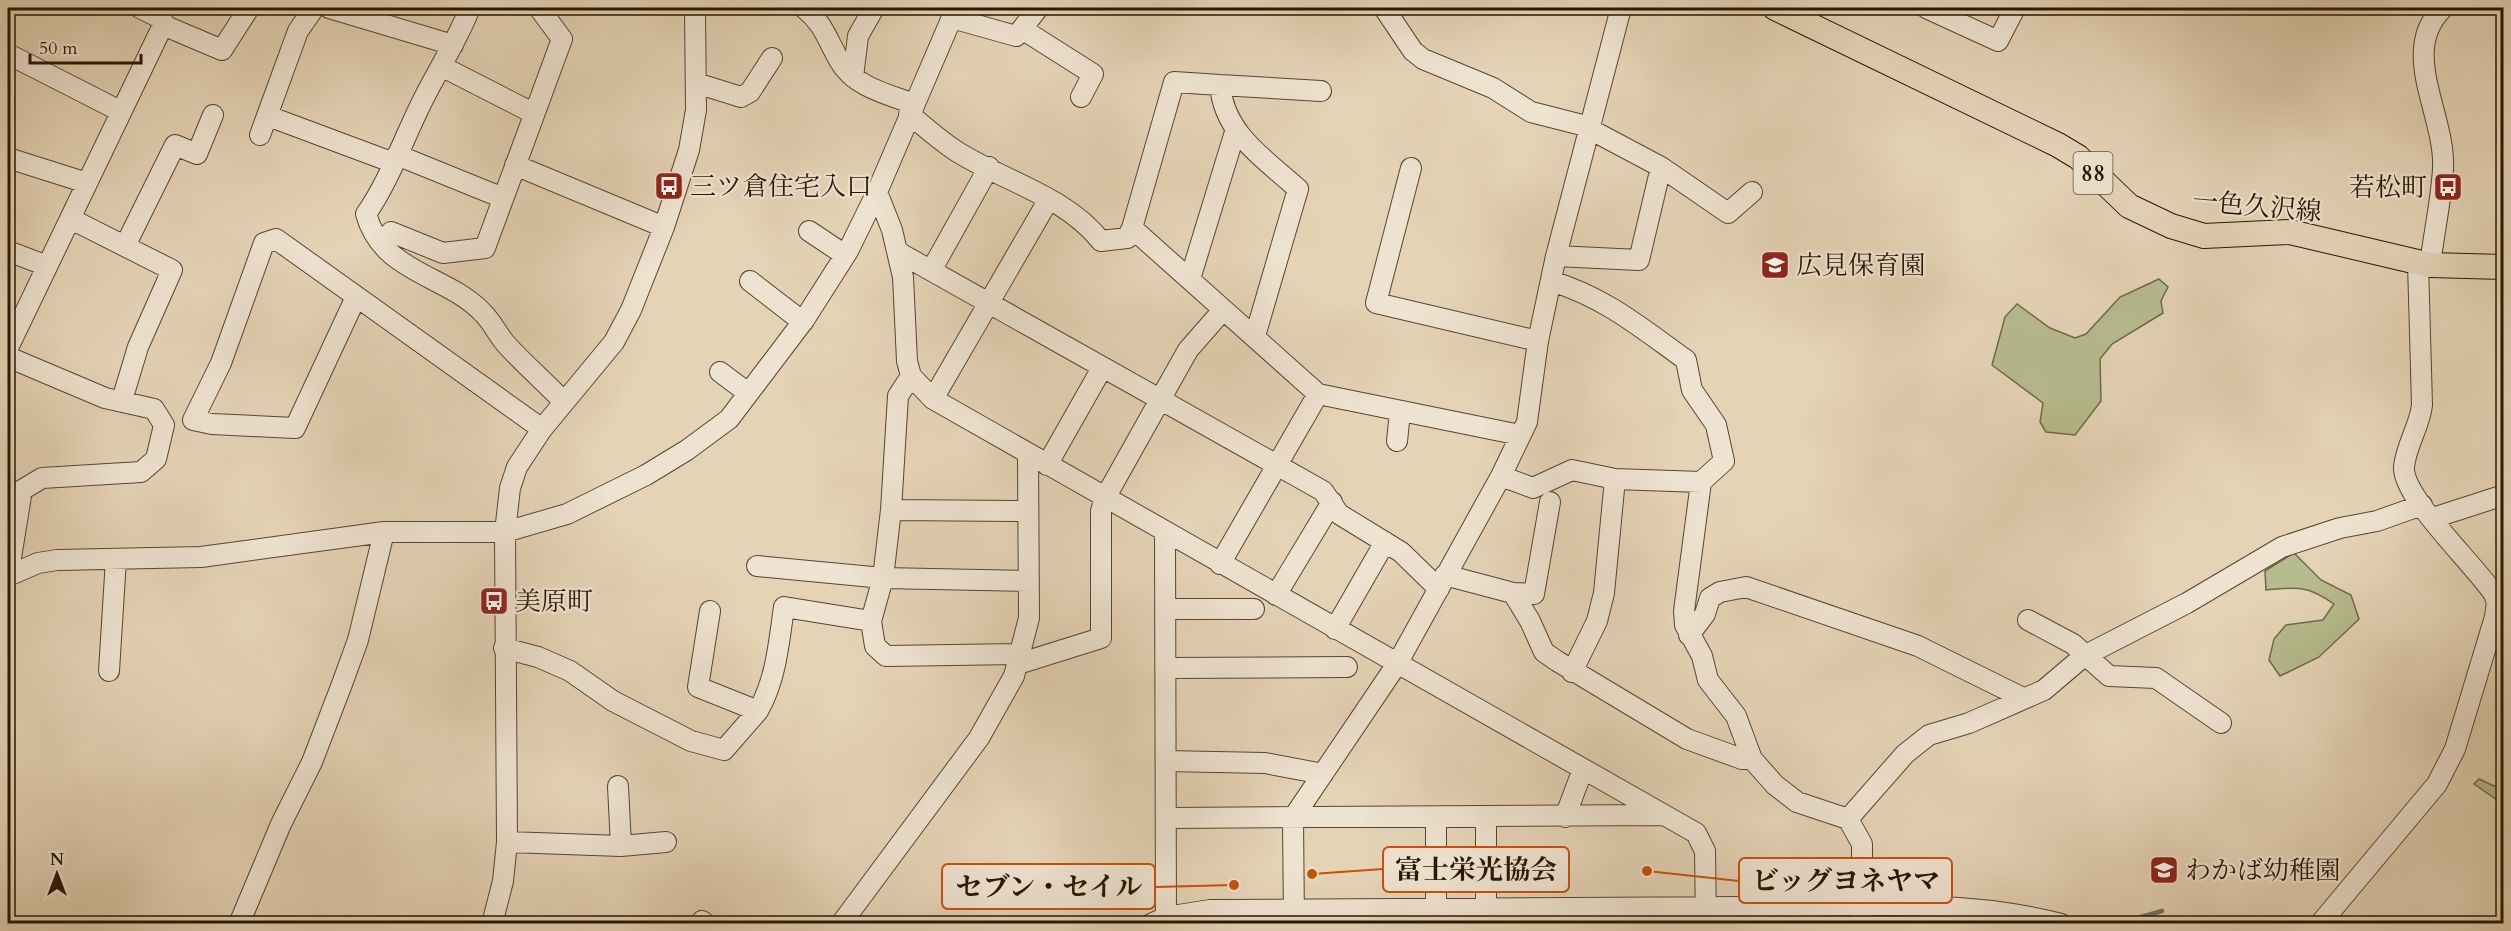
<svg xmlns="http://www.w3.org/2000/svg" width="2511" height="931" font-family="Cardo,'Noto Serif JP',serif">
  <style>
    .green { fill: #b5bc8e; stroke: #6e6a48; stroke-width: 1.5 }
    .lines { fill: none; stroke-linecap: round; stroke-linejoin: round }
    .stream { stroke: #6d7570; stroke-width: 4.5 }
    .minor-casing { stroke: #56462f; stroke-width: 22 }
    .major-casing { stroke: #271702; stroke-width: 26 }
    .minor { stroke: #eee2d0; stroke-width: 20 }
    .major { stroke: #e5d3b6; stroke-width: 24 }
    .labels { text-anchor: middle; stroke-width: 4.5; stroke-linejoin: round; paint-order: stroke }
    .shield { fill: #eee2d0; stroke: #635440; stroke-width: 1.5 }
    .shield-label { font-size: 24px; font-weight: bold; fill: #271702 }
    .poi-label { font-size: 26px; fill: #271702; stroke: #eee2d0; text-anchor: start }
    .street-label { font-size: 26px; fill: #271702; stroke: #eee2d0 }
    .leader { fill: none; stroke: #cb4f0a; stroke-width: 2 }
    .callout-dot { fill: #cb4f0a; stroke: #eee2d0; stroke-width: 2 }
    .callout { fill: #eee2d0; stroke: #cb4f0a; stroke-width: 2 }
    .callout-label { font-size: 27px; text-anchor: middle; font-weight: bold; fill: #271702 }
  </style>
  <rect width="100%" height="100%" fill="#e5d3b6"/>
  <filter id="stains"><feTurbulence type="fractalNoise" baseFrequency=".00333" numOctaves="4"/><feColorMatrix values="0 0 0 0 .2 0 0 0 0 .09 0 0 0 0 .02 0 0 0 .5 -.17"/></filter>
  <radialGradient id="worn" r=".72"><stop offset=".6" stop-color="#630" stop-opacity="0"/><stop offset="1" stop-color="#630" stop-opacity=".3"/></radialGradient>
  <path class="green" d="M2159,279L2168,287L2161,301L2163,313L2112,344L2100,359L2101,401L2075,435L2046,432L2040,422L2043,403L1992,365L2005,317L2017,304L2050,328L2075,338L2086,334L2120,297Z
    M2294,553L2321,580L2351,595L2359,619L2319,657L2280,676L2269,660L2274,639L2286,625L2323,620L2334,604C2307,585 2297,587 2266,590L2265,571Z
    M2479,779L2494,786H2503V804L2474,784Z"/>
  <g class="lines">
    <path class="stream" d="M2127,921L2162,911"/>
    <g class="minor-casing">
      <path id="minor" d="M140,8L162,19L163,25
        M329,8L453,45
        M470,8C458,38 441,65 426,94C405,134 391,178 366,214C383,274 446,274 483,313C492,322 497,333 505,343C523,363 545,382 564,402
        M804,8C824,24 827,39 839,60C854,87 887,94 914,104
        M1384,8L1413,51L1423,59L1493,88L1531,112L1582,125L1661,167L1728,213L1752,192
        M1926,8L1998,41L2015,8
        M952,18L1016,36L1022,29L1093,74L1081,97
        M1022,29L1038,8
        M8,54L120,111
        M441,66L533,113
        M853,77L858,36L874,8
        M696,83L741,97L750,92L772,58
        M1220,85L1321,91
        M909,114C924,126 939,140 956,151C1005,182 1064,195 1101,241L1127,238L1132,228L1174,82L1220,85C1224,134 1264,158 1298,189L1255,336
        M268,116L394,163
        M260,135L298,31L314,8
        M397,155L503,198
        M8,158L87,183
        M515,165L664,227
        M1411,168L1376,303L1538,341
        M877,192L892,230L903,277L907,361L911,376L933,399L1696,833L1705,851L1706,924
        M71,219L172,270L138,347L122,400
        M1132,228L1318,394L1520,435
        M809,231L845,255
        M391,232L443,253L485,248L562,39L539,8
        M125,246L175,145L197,154L213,115
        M8,251L47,266
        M898,252L1323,491L1339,514L1401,552L1439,589
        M1556,256L1639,260L1661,167
        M2430,265C2434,233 2441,201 2443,169C2446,115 2398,51 2443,8
        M932,269L989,167
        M1190,279L1235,132
        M750,281L803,322
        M1551,281C1606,298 1640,327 1686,360L1692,390L1716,425L1724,461L1701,482L1684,611L1685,625L1702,656L1708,680L1736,716L1752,759L1775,785L1797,802L1848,819
        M356,297L295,428L212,424L193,420L221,363L264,243L276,239L542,429
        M8,348L163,25L222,50L249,8
        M8,357L105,398L154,409L164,425L156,459L141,472L42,478L22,490L8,576
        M720,372L748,393
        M911,376L898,396L891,510L883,578L871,621L875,646L886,656L1021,654
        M933,399L1049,199
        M1397,441L1400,412
        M1047,465L1102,368
        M1501,476L1533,488L1572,470L1615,479
        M891,510L1028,511
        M2433,518L2504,495
        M1165,533L1166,924
        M1220,564L1318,394
        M757,566L883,578L1029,581
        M1445,575L1513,593L1534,594L1550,502
        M8,576L38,563L57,560L201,557L384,532H505L567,514L646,475L687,450L729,419L804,320L848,251L877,192L956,8
        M1513,593L1530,621L1544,652L1557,661L1687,739L1742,759H1752
        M1276,595L1332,502
        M1165,609H1254
        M710,611L698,687L758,711C776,680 779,642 784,607L871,621
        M2028,620L2073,644L2109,676L2156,678L2221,723
        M1335,629L1385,542
        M1689,635L1705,614L1710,598L1720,592L1746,587L1918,646L2023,698
        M504,648L538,657L570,671L613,701L691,741L724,750L758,711
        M1018,664L1101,638V511L1105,498L1188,350L1223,310
        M1166,668L1347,667
        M109,671L116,559
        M1572,672L1597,621L1604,593L1615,479L1701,482
        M1166,761L1265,763L1323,774
        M618,786L621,846
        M1436,817V909
        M1565,817L1583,769
        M1166,818L1664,815
        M507,842L621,846L666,842
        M702,921L706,924
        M239,924L281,824L312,762L342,684L358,640L384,532
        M492,924L503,881L507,842L505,532L510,488L517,467L542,429L614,342L631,310L664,227L689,150L696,110L695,8
        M841,924L979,738L1014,676L1029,618L1028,454
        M1151,924L1166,917L1210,910C1387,908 1564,907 1741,907C1846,907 1959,897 2061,924
        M1294,924L1293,818L1397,664L1501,476L1527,422L1538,341L1556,256L1621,8
        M1486,924V816
        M1862,924V844L1848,819L1905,754L1929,735L1969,723L2044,690L2084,656L2187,603L2282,547L2340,528L2377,521L2422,505
        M2320,924L2437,784L2455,749L2495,617L2497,603L2494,594C2475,565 2402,497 2404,467C2406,445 2420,426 2422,405L2418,263"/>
    </g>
    <g class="major-casing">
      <path id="major" d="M1775,8L2058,145L2078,157L2129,206L2171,226L2204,236L2290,232L2430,265L2504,267"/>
    </g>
    <use href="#minor" class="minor"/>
    <use href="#major" class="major"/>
  </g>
  <defs>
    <g id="bus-square" transform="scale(1.5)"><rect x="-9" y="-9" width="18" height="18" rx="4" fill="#8f2418" stroke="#eee2d0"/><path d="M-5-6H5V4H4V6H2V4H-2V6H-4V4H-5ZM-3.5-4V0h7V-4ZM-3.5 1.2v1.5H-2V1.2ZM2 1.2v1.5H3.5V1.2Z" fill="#fff"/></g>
    <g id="school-square" transform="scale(1.5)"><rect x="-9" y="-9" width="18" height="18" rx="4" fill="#8f2418" stroke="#eee2d0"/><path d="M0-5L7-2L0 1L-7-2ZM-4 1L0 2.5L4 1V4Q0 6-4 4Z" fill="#fff"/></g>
  </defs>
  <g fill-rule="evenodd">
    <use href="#bus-square" x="669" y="186"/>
    <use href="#bus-square" x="2448" y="187"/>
    <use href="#school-square" x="1775" y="265"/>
    <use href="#bus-square" x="494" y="601"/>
    <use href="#school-square" x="2164" y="870"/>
  </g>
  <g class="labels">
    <rect class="shield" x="2073.5" y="152" width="39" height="42" rx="4.5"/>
    <g class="shield-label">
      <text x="2093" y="181">88</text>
    </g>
    <g class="poi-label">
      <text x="690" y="195">三ツ倉住宅入口</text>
      <text x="2427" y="196" text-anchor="end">若松町</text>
      <text x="1796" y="274">広見保育園</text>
      <text x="515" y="610">美原町</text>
      <text x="2185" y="879">わかば幼稚園</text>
    </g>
    <g class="street-label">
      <text transform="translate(2257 206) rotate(5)" y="9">一色久沢線</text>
    </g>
  </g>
  <path class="leader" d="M1312 874L1383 869M1647 871L1739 881M1234 885L1155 887"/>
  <g class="callout-dot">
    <circle cx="1312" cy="874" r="6"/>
    <circle cx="1647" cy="871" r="6"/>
    <circle cx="1234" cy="885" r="6"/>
  </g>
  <g class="callout">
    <rect x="1383" y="847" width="186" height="45" rx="6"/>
    <rect x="1739" y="858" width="213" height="45" rx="6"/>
    <rect x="942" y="864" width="213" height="45" rx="6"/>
  </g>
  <g class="callout-label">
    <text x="1476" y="879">富士栄光協会</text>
    <text x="1846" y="890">ビッグヨネヤマ</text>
    <text x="1049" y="896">セブン・セイル</text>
  </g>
  <rect width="2511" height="931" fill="none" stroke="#e5d3b6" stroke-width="30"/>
  <rect x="9" y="9" width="2493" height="913" fill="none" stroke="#271702" stroke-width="3"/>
  <rect x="15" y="15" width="2481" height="901" fill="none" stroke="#271702" stroke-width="1.5"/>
  <g transform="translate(57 874)" stroke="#eee2d0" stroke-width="4.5" paint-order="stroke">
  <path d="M0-4.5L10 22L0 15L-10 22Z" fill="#271702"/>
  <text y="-9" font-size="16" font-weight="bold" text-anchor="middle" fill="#271702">N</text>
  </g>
  <path d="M30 54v9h111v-9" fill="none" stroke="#271702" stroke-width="3"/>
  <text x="39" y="54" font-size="18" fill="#271702" stroke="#eee2d0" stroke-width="4.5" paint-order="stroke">50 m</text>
  <rect width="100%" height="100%" filter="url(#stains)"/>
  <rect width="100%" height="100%" fill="url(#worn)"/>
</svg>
